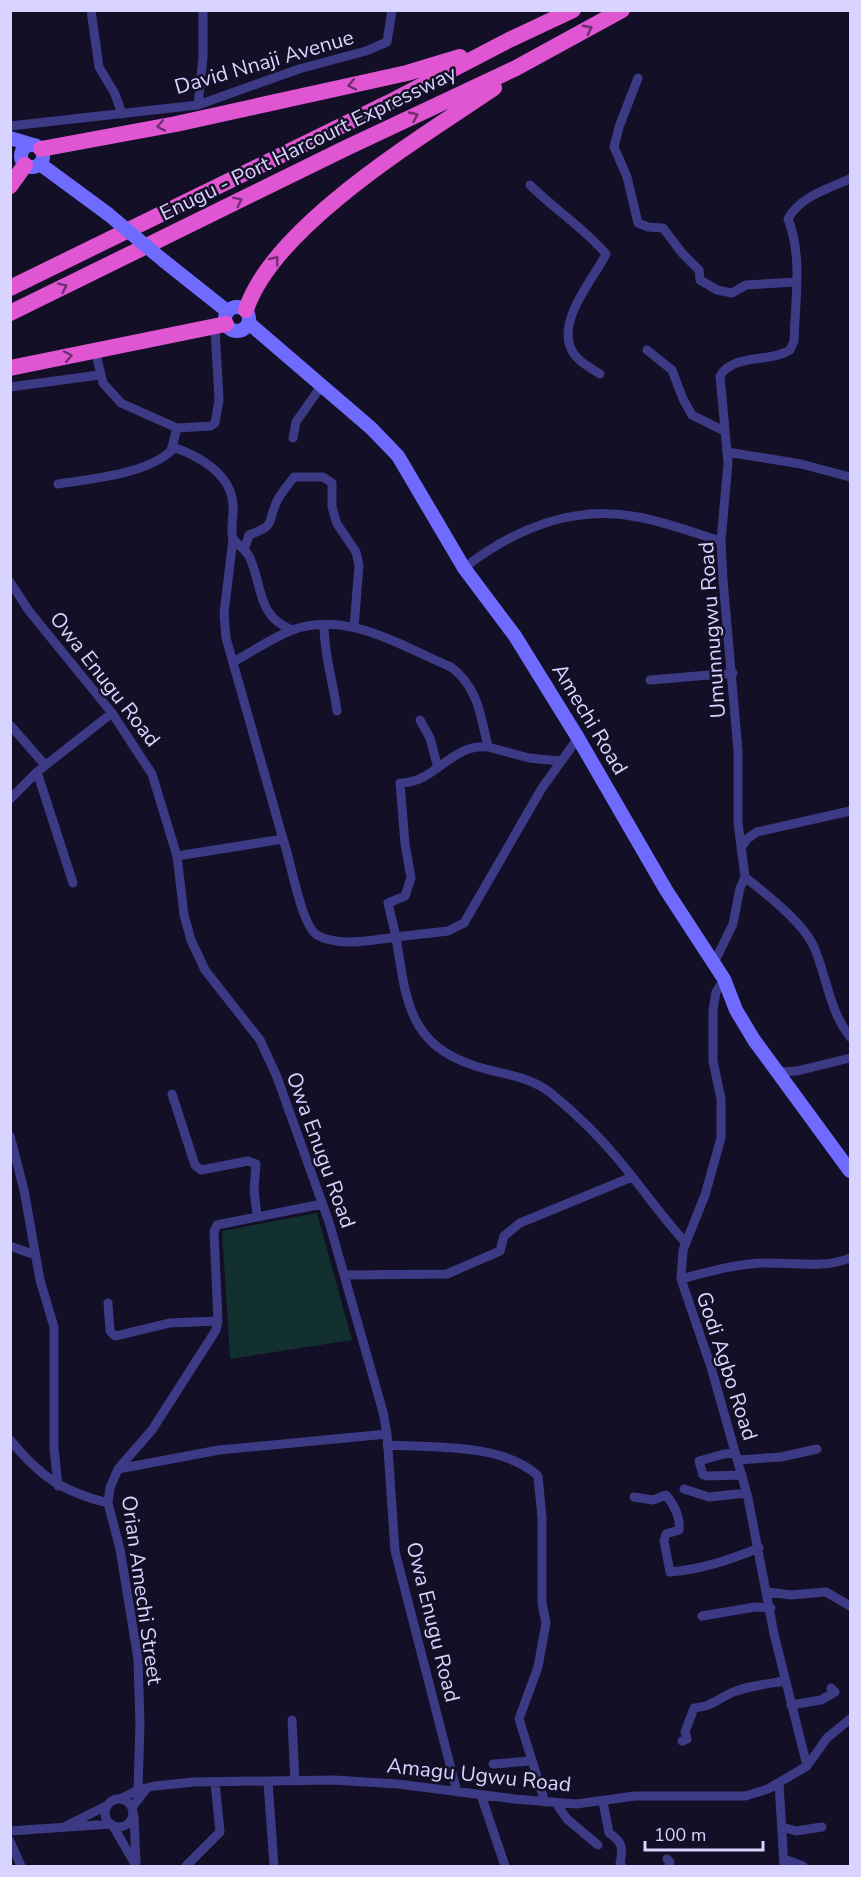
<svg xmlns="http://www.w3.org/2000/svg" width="861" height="1877" font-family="'Nunito Sans',sans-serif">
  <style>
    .green { fill: #12302f }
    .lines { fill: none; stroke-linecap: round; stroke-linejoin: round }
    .minor { stroke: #3d3a85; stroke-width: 9 }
    .secondary { stroke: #6f6bff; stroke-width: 14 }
    .trunk { stroke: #e055d1; stroke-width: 16 }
    .secondary-bridge { stroke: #6f6bff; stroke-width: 14 }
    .oneway { stroke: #6f2e73 }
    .labels { text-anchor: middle; stroke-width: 5; stroke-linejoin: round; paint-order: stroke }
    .street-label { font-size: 21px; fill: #d9d4ff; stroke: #130f26 }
  </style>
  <rect width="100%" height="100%" fill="#130f26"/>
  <path class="green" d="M317,1213L352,1340L230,1359L222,1231Z"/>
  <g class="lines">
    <path class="minor" d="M91,10L99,67L115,94L122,114
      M638,78L619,127L614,147L627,177L638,223L648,227L663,228L682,253L699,270L700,280L717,290L732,293L746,285L796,282
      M198,105L203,57V10
      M10,126L198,105L299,69L366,51L387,42L392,10
      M530,185C554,209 584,228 606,254C593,280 553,324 574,354C580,363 591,368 600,374
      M95,350L103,383L121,403L177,428L211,426L215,423L219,400L215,328
      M647,350L672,370L683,399L692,415L724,431
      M10,387L99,375
      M293,438L296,422L322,385
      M173,447C199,456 232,474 233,506C234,517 230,528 233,539C238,545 245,549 249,556C263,585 256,616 292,630
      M727,452L801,464L850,477
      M58,484C91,479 146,474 171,451L177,428
      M233,539L224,613L226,638L283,839C291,861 301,925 317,935C325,940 340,942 349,942C364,942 380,939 396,937L388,903L405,896L411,878L405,844L400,783C436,783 451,743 488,747
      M244,550L249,535C277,524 266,525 277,501C281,493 288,485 294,477H323L332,483V507L337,524L356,552L359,565L354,627
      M464,568C514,529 574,504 638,517C666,522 694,533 721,541
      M10,582L29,611L112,713L152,774L177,856L184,915L191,940L205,970L260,1040L277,1077L329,1222L383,1412L387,1434L395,1551L457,1792
      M324,625C324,655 333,681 337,711
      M233,662C252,652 270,639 290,631C345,609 401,646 451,667C478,687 481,717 488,747L529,758L560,761
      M650,680L733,673
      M420,720L430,738L438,768
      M10,725L45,765
      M578,738L542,788L464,923L448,931L396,937C407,1008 410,1050 489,1070C511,1075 534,1079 552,1094C575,1113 598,1135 617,1158C641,1186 661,1216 686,1243
      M37,772L73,883
      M10,799L37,772L112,713
      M741,848L747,839L757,832L850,811
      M177,856L283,839
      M745,877C766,894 803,922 814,947C827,977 829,1010 850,1037
      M713,965L733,924L740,888L745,877L738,823V751L723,580L721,541L728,463L720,376C734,353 770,363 790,350L794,341C795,302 803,256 788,219C799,197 829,188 850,179
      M724,979L716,992L713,1010V1061L721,1099V1138L705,1195L683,1250L681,1279L711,1367L748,1498L774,1634L807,1766
      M778,1072L797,1071L850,1058
      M172,1094L195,1165L201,1170L248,1161L256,1164L254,1190L257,1215
      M10,1136L24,1190L40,1280L54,1327V1448L58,1486
      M10,1246L35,1255
      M345,1275L447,1274L500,1251L504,1236L520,1223L632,1177
      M681,1279C708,1272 735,1264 763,1263C790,1262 825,1269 850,1258
      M108,1303L110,1331L115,1336L169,1323L218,1321
      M10,1440C41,1477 61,1491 108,1503
      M387,1445C434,1448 503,1443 538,1476L542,1518V1603L546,1623L538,1667L519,1719L545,1802
      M735,1453L724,1454L699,1461L703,1475L707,1476L742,1475
      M737,1460L781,1457L817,1449
      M118,1469L219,1450L387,1434
      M684,1489L709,1497L746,1493
      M634,1497L653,1500L666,1495C674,1504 681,1519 679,1530L666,1534L664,1541L670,1572C703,1569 729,1560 759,1548
      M768,1592L791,1595L826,1592L850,1606
      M702,1616L755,1607L771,1608
      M791,1705L821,1700L835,1692L831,1688
      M292,1720L295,1781
      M682,1741L687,1739L685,1732L694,1708C710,1707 715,1701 729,1694C745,1686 767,1684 785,1681
      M493,1764L531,1761
      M268,1782L274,1866
      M779,1783L784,1866
      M138,1790L140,1724L138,1659L120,1549L108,1503L110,1488L118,1469L152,1430L216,1330L218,1321L214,1232L217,1225L322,1204
      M481,1795L505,1866
      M122,1798L138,1790L154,1786L194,1782L334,1780L398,1784L515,1799L576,1804L635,1796H745L768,1789L807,1766L827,1738L850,1719
      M105 1813a14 14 0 1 1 28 0a14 14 0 1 1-28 0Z
      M603,1802L609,1833C623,1842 623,1848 620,1864L622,1866
      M556,1803L567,1819L598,1845
      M133,1806L147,1788
      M134,1816L136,1864
      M66,1826L106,1806
      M113,1826L135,1864
      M782,1827L796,1831L822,1827
      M10,1831L111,1824
      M10,1841L21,1866
      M667,1859L670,1862L669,1866
      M784,1859L803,1866
      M186,1866L220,1832L215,1782"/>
    <path class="secondary" d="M10,138L33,145
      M21 156a11 11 0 1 1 22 0a11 11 0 1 1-22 0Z
      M40,164L108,214
      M164,261L227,311
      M225 319a12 12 0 1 1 24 0a12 12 0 1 1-24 0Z
      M250,324L371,428L398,456L464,568L515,636L578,738L666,890L724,979L736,1010L754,1040L850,1171"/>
    <path class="trunk" d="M41,149L176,124L407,73L460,57
      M10,186L25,165
      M10,288L388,103L509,40L573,10
      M246,310C273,226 422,137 494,88
      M10,313L346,148L516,68L622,10
      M10,368L226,324"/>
    <path class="secondary-bridge" d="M108,214L164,261"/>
  </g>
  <defs><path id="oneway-chevron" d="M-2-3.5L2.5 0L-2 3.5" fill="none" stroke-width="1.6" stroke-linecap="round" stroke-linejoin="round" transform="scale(1.5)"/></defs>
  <g class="oneway">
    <use href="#oneway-chevron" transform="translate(588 29) rotate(-28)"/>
    <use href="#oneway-chevron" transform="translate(352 85) rotate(168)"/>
    <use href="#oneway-chevron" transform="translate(414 116) rotate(-25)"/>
    <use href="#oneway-chevron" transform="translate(161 126) rotate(169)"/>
    <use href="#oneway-chevron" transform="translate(238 201) rotate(-26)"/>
    <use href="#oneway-chevron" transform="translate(275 260) rotate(-51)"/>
    <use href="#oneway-chevron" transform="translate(63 287) rotate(-26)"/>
    <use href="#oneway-chevron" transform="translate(68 356) rotate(-12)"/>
  </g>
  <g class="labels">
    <g class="street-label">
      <text transform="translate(264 62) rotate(-16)" y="7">David Nnaji Avenue</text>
      <text transform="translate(308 143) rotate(-26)" y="7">Enugu - Port Harcourt Expressway</text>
      <text transform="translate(712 630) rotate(-94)" y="7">Umunnugwu Road</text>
      <text transform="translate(105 679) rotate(52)" y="7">Owa Enugu Road</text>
      <text transform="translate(590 719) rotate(59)" y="7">Amechi Road</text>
      <text transform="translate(321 1150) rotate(70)" y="7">Owa Enugu Road</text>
      <text transform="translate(727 1366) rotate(72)" y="7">Godi Agbo Road</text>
      <text transform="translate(142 1590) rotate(82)" y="7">Orian Amechi Street</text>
      <text transform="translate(433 1622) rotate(76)" y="7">Owa Enugu Road</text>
      <text transform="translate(479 1775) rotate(6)" y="7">Amagu Ugwu Road</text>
    </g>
  </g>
  <rect width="861" height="1877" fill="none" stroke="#d9d4ff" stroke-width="24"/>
  <path d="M645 1841v9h118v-9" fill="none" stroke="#d9d4ff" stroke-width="3"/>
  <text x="654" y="1841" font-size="18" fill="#d9d4ff" stroke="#130f26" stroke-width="4.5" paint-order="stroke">100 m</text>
</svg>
